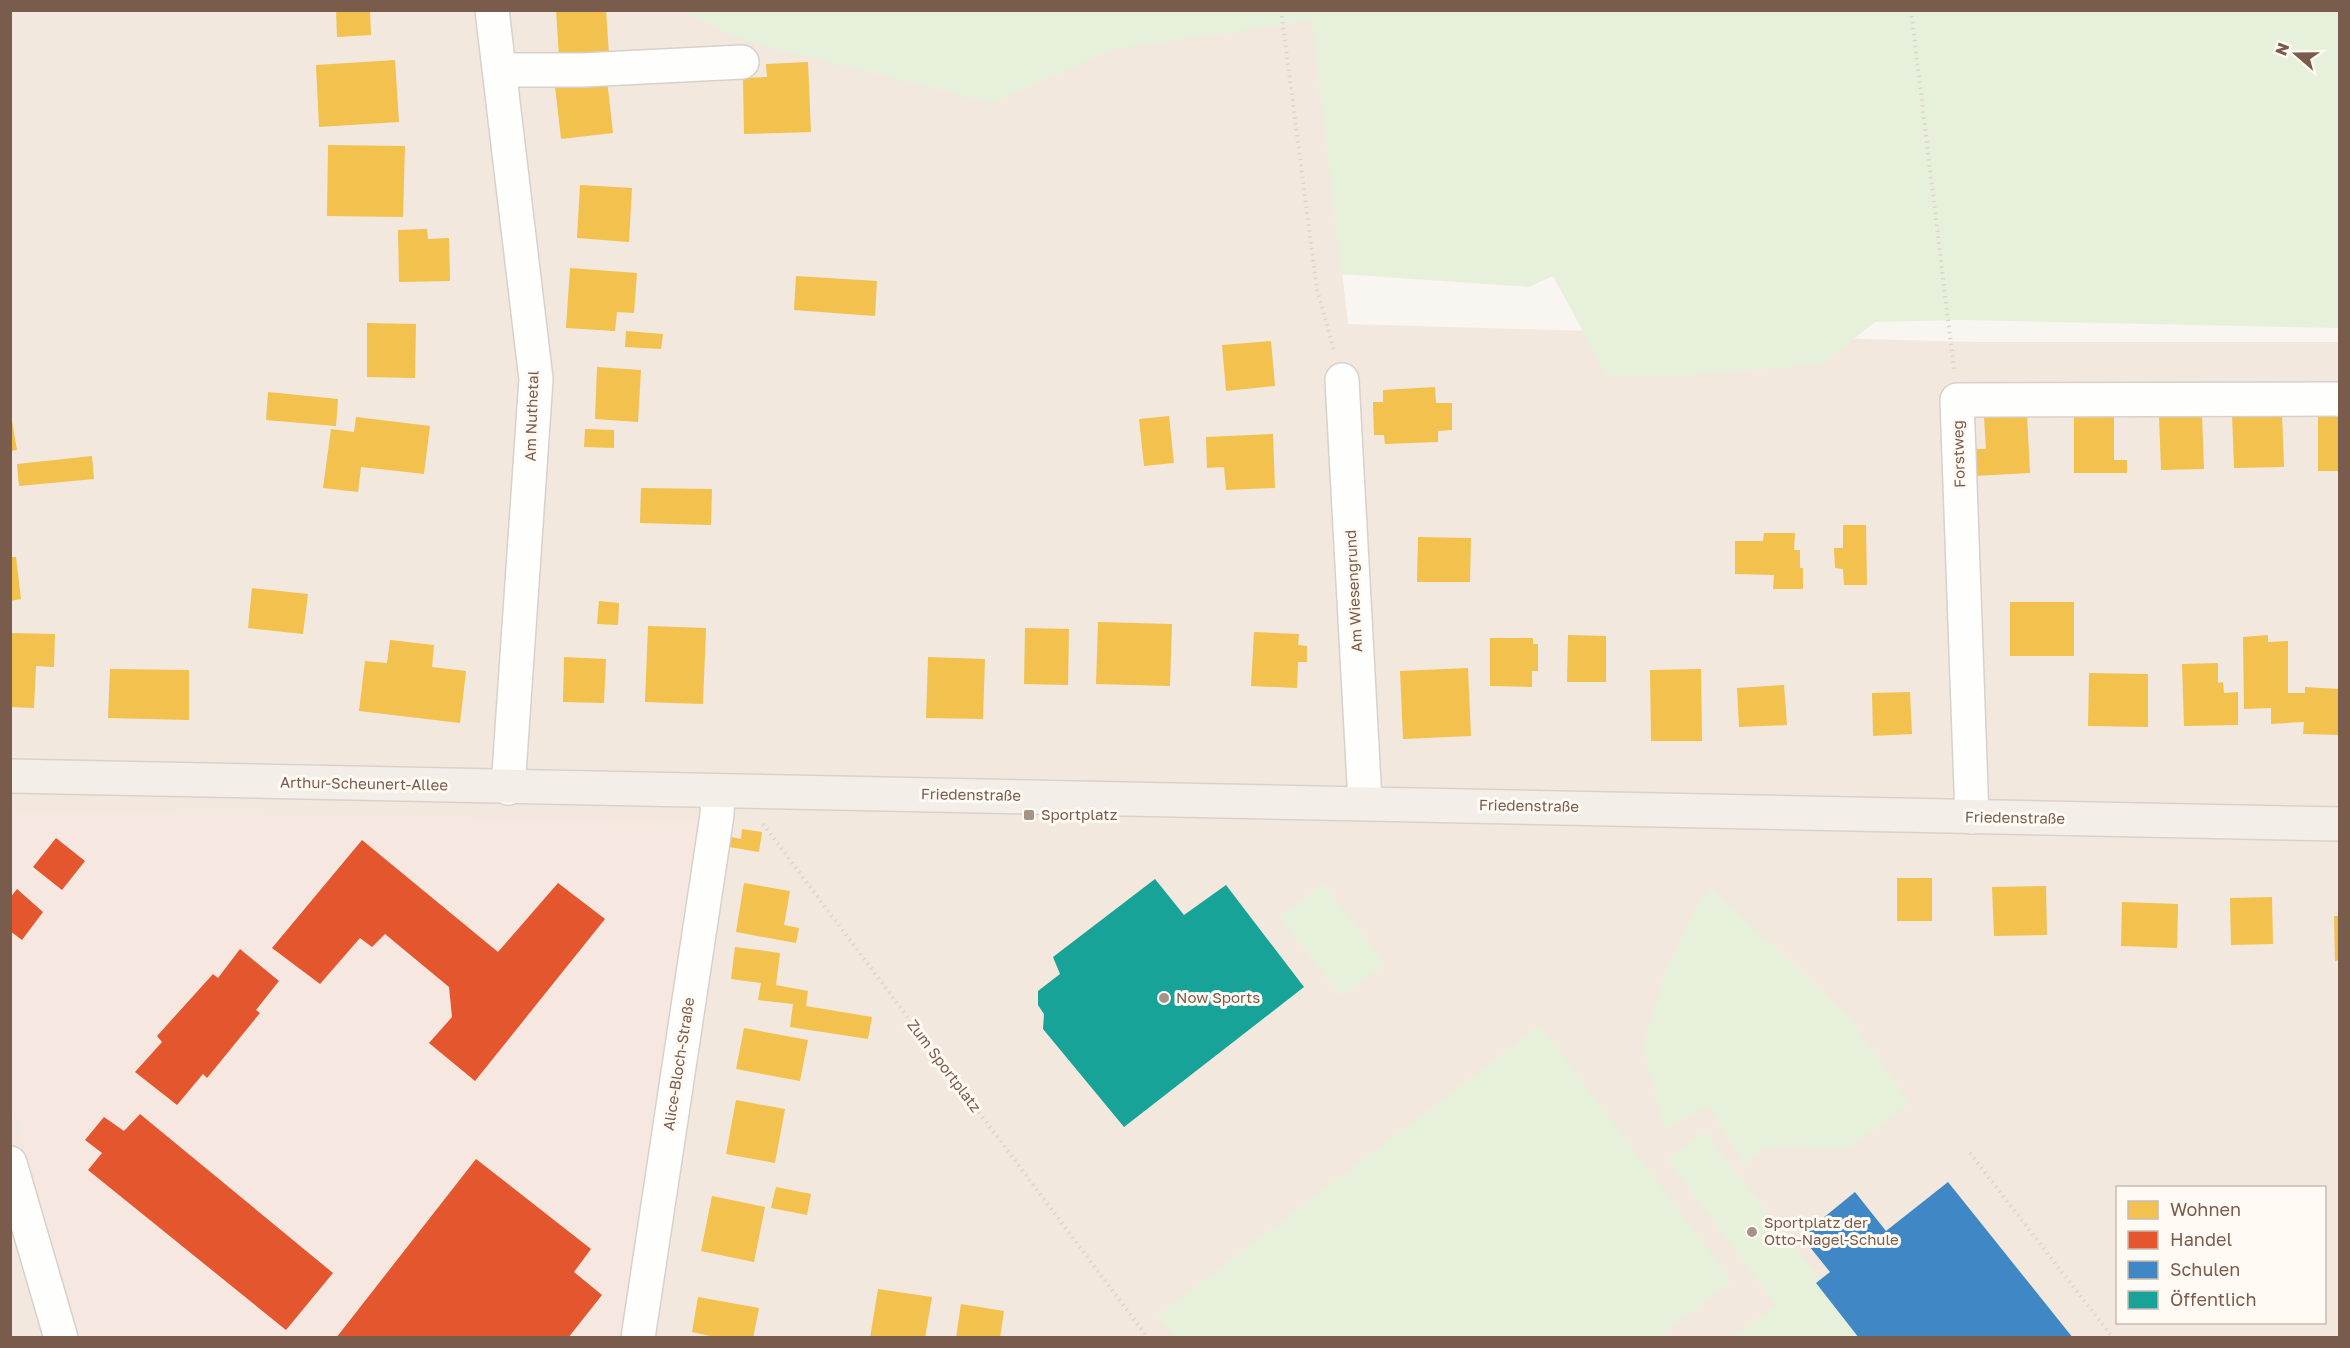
<svg xmlns="http://www.w3.org/2000/svg" width="2350" height="1348" font-family="'Golos Text',sans-serif">
  <style>
    .residential { fill: #f2e8de; fill-rule: evenodd }
    .commercial { fill: #f6e8e1 }
    .green { fill: #e7f0db }
    .homes { fill: #f2c14e }
    .shops { fill: #e4572e }
    .schools { fill: #3f88c5 }
    .public { fill: #17a398 }
    .lines { fill: none; stroke-linecap: round; stroke-linejoin: round }
    .minor-casing { stroke: #d7d1cb; stroke-width: 36 }
    .major-casing { stroke: #dad1cc; stroke-width: 36 }
    .path { stroke: #dcd5d0; stroke-width: 4; stroke-dasharray: 1.5 4.5; stroke-linecap: butt }
    .minor { stroke: #fefefd; stroke-width: 33 }
    .major { stroke: #f3eee8; stroke-width: 33 }
    .poi-dot { fill: #a69286; stroke: #fffaf3; stroke-width: 2 }
    .labels { text-anchor: middle; stroke-width: 6; stroke-linejoin: round; paint-order: stroke }
    .street-label { font-size: 15px; fill: #7a5c4d; stroke: #fffaf3 }
    .poi-label { font-size: 15px; fill: #7a5c4d; stroke: #fffaf3; text-anchor: start }
  </style>
  <rect width="100%" height="100%" fill="#f9f5f0"/>
  <path class="residential" d="M769,10L1313,21L1348,324L1972,342H2339V1337H11L10,11ZM2118,1188H2324V1322H2118Z"/>
  <path class="commercial" d="M11,813L705,820L622,1337H80L11,1101Z"/>
  <path class="green" d="M682,11H2339V328L1961,320L1875,322L1822,364L1682,376H1607L1553,276L1529,287L1341,274L1312,21L1114,49L992,103L748,42Z
    M1323,884L1386,964L1341,996L1279,917Z
    M1711,888L1846,1014L1910,1103L1848,1149L1764,1147L1744,1165L1708,1105L1665,1130L1643,1047L1666,969L1699,902Z
    M1540,1025L1732,1281L1658,1337H1175L1157,1316Z
    M1704,1132L1866,1337H1734L1776,1305L1667,1159Z"/>
  <path class="homes" d="M336,10H370L371,35L337,37Z
    M556,10H606L609,54L559,57Z
    M395,60L399,122L319,127L316,65Z
    M808,62L811,132L744,134L743,78L767,77L766,64Z
    M607,80L613,133L561,139L555,86Z
    M328,145L405,146L403,217L327,216Z
    M580,185L632,188L629,242L577,238Z
    M427,229L428,239L449,238L450,281L399,282L398,230Z
    M570,268L637,273L634,313L617,312L615,331L566,328Z
    M796,276L877,281L875,316L794,310Z
    M367,323L416,324L415,378L367,377Z
    M626,331L663,334L661,349L625,347Z
    M1271,341L1275,386L1226,391L1222,345Z
    M597,367L641,370L638,422L595,419Z
    M1435,387L1436,403H1452V430L1438,431V442L1385,444L1384,435H1374L1373,402H1383V390Z
    M268,392L338,399L336,426L266,420Z
    M10,410L17,450L10,451Z
    M2282,412L2284,467L2234,468L2232,413Z
    M2318,413H2340V471H2318Z
    M2027,415L2030,473L1974,476L1973,449H1986L1984,417Z
    M2074,415H2114V460H2127V473H2074Z
    M2202,415L2204,469L2161,470L2159,416Z
    M1169,416L1174,463L1144,466L1139,419Z
    M356,417L430,426L424,474L361,467L358,492L323,488L331,429L354,432Z
    M585,429L614,430V448L584,447Z
    M1273,434L1275,488L1226,490L1224,467L1207,468L1206,437Z
    M92,456L94,479L19,486L17,464Z
    M641,488L712,489L711,525L640,523Z
    M1843,525H1866L1867,585H1844L1843,569L1835,568L1834,548H1843Z
    M1764,533H1795L1794,550H1800V568H1803V589H1773L1774,575L1735,574V541H1763Z
    M1418,537L1471,538L1470,582H1417Z
    M10,557H16L21,599L10,601Z
    M252,588L308,594L303,634L248,628Z
    M599,601L619,603L618,625L597,624Z
    M2010,602H2074V656H2010Z
    M1098,622L1172,624L1170,686L1096,684Z
    M648,626L706,628L703,704L645,702Z
    M1025,628L1069,629L1068,685L1024,684Z
    M1254,632L1299,634L1298,645L1307,646V662H1298L1297,688L1251,686Z
    M10,633L55,634L54,667L36,666L34,708L10,707Z
    M1568,635L1606,636V682H1567Z
    M2268,635V642L2288,641V693H2305V687L2340,689V735L2303,734L2304,722L2271,724V708L2244,709L2243,637Z
    M1490,638H1533V644H1538V671H1532V687L1490,686Z
    M390,640L434,645L432,667L466,671L460,723L359,711L365,661L387,663Z
    M564,657L606,659L604,703L563,702Z
    M928,657L985,659L983,719L926,718Z
    M2218,663V683L2223,682L2224,693L2238,692V725L2184,726L2182,664Z
    M1468,668L1471,736L1403,739L1400,671Z
    M110,669L189,670V720L108,718Z
    M1701,669L1702,741H1651L1650,670Z
    M2089,673L2148,674V727L2088,726Z
    M1784,685L1787,725L1739,727L1737,688Z
    M1910,692L1912,734L1873,736L1872,693Z
    M742,829L762,832L759,852L729,847L731,837L741,839Z
    M1897,878H1932V921H1897Z
    M744,883L790,891L784,925L799,928L796,943L736,932Z
    M2046,886L2047,935L1994,936L1992,887Z
    M2272,897L2273,944L2231,945L2230,898Z
    M2122,902L2178,904L2177,948L2121,946Z
    M2334,916H2340V960L2335,961Z
    M735,947L780,953L776,985L808,991L806,1006L872,1017L868,1039L790,1027L793,1004L758,1000L761,983L731,979Z
    M744,1028L808,1040L800,1081L736,1069Z
    M736,1100L785,1109L775,1163L726,1154Z
    M776,1187L811,1194L807,1215L771,1208Z
    M712,1196L765,1207L754,1262L701,1251Z
    M878,1289L932,1297L925,1338H870Z
    M698,1297L759,1308L753,1338H719L692,1332Z
    M961,1304L1004,1311L1000,1338H956Z"/>
  <path class="shops" d="M56,838L85,861L62,890L33,867Z
    M362,840L498,952L558,883L605,919L475,1081L429,1043L452,1017L449,987L385,934L372,947L360,938L320,984L272,948Z
    M17,889L43,912L22,940L10,931V898Z
    M240,949L279,981L256,1010L260,1013L207,1078L203,1074L177,1105L135,1072L162,1042L157,1036L213,974L218,978Z
    M140,1114L333,1273L286,1330L88,1170L102,1153L85,1140L104,1117L124,1131Z
    M476,1159L591,1249L574,1272L602,1295L568,1338H336Z"/>
  <path class="schools" d="M1948,1182L2073,1338H1859L1816,1283L1830,1272L1801,1236L1855,1192L1886,1231Z"/>
  <path class="public" d="M1155,879L1184,915L1226,885L1304,987L1124,1127L1043,1029L1044,1014L1038,1005V991L1060,974L1053,957Z"/>
  <g class="lines">
    <g class="minor-casing">
      <path id="minor" d="M492,10L536,379L508,788
        M499,70H583L742,62
        M1342,380L1365,802
        M1972,817L1957,400L2340,399
        M10,1163L61,1338
        M638,1338L717,815L718,791"/>
    </g>
    <g class="major-casing">
      <path id="major" d="M10,776L2340,824"/>
    </g>
    <path class="path" d="M1281,10L1317,290L1334,350
      M1911,10L1954,370
      M763,824L1148,1338
      M1970,1153L2113,1338"/>
    <use href="#minor" class="minor"/>
    <use href="#major" class="major"/>
  </g>
  <g class="poi-dot">
    <rect x="1023" y="809" width="12" height="12" rx="3"/>
    <circle cx="1164" cy="998" r="6"/>
    <circle cx="1752" cy="1232" r="6"/>
  </g>
  <g class="labels">
    <g class="street-label">
      <text transform="translate(532 416) rotate(-88)" y="5">Am Nuthetal</text>
      <text transform="translate(1959 454) rotate(-92)" y="5">Forstweg</text>
      <text transform="translate(1354 591) rotate(-93)" y="5">Am Wiesengrund</text>
      <text transform="translate(364 784) rotate(1)" y="5">Arthur-Scheunert-Allee</text>
      <text transform="translate(971 795) rotate(1)" y="5">Friedenstraße</text>
      <text transform="translate(1529 806) rotate(1)" y="5">Friedenstraße</text>
      <text transform="translate(2015 818) rotate(1)" y="5">Friedenstraße</text>
      <text transform="translate(679 1064) rotate(-81)" y="5">Alice-Bloch-Straße</text>
      <text transform="translate(944 1066) rotate(53)" y="5">Zum Sportplatz</text>
    </g>
    <g class="poi-label">
      <text x="1041" y="820">Sportplatz</text>
      <text x="1176" y="1003">Now Sports</text>
      <text x="1764" y="1228">Sportplatz der<tspan x="1764" dy="17">Otto-Nagel-Schule</tspan></text>
    </g>
  </g>
  <rect width="2350" height="1348" fill="none" stroke="#7a5c4d" stroke-width="24"/>
  <rect x="2116" y="1186" width="210" height="138" fill="#fffaf3" stroke="#cabbb1" stroke-width="1.5"/>
  <rect x="2128" y="1201" width="30" height="18" fill="#f2c14e" stroke="#cabbb1" stroke-width="1.5"/>
  <text x="2170" y="1216" font-size="18" fill="#7a5c4d">Wohnen</text>
  <rect x="2128" y="1231" width="30" height="18" fill="#e4572e" stroke="#cabbb1" stroke-width="1.5"/>
  <text x="2170" y="1246" font-size="18" fill="#7a5c4d">Handel</text>
  <rect x="2128" y="1261" width="30" height="18" fill="#3f88c5" stroke="#cabbb1" stroke-width="1.5"/>
  <text x="2170" y="1276" font-size="18" fill="#7a5c4d">Schulen</text>
  <rect x="2128" y="1291" width="30" height="18" fill="#17a398" stroke="#cabbb1" stroke-width="1.5"/>
  <text x="2170" y="1306" font-size="18" fill="#7a5c4d">Öffentlich</text>
  <g transform="translate(2296 54) rotate(290)" stroke="#fffaf3" stroke-width="4.5" paint-order="stroke">
  <path d="M0-4.5L10 22L0 15L-10 22Z" fill="#7a5c4d"/>
  <text y="-9" font-size="16" font-weight="bold" text-anchor="middle" fill="#7a5c4d">N</text>
  </g>
</svg>
